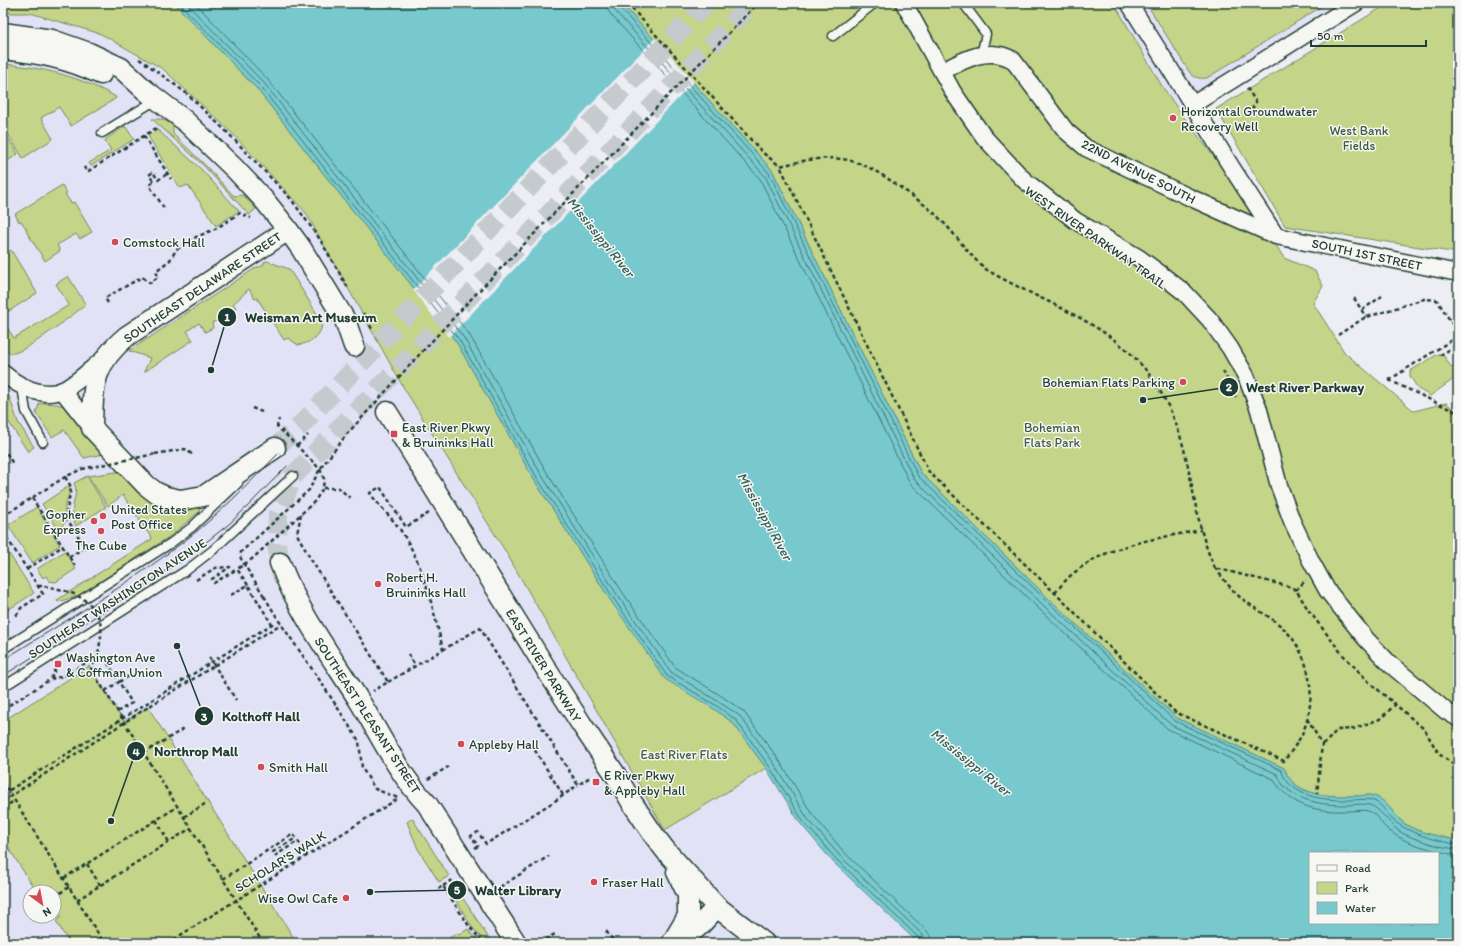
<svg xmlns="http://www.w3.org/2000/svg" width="1461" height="946" font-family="Itim,sans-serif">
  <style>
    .built { fill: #e2e2f6; fill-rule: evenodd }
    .green { fill: #c4d488; stroke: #72885e }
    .water { fill: #78c9ce; stroke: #549190; fill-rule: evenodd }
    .pier { fill: #ededf4 }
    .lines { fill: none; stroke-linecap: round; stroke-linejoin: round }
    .shore { stroke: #437572; stroke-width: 1 }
    .tertiary-tunnel { stroke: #c4cace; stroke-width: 20; stroke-dasharray: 20 10; stroke-linecap: butt }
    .service-casing { stroke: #1f3d34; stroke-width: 11 }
    .minor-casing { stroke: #1f3d34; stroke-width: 19 }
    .tertiary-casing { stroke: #1f3d34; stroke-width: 23 }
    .path { stroke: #1f3d34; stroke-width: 2.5; stroke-dasharray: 4 3; stroke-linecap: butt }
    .service { stroke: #f6f6f2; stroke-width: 8 }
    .minor { stroke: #f6f6f2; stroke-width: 16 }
    .tertiary { stroke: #f6f6f2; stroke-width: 20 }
    .tram { stroke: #1f3d34; stroke-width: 1 }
    .path-bridge { stroke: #1f3d34; stroke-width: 2.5; stroke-dasharray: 4 3; stroke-linecap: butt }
    .poi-dot { fill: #d1495b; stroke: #f6f6f2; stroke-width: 1.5 }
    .labels { text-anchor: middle; stroke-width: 3; stroke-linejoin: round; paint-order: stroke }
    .poi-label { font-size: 13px; fill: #1f3d34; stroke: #f6f6f2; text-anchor: start }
    .park-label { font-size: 13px; fill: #405b45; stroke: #f6f6f2 }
    .street-label { font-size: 13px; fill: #1f3d34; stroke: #f6f6f2 }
    .water-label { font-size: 14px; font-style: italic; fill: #35605a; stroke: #f6f6f2 }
    .leader { fill: none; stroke: #1f3d34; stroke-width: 1.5 }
    .callout-dot { fill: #1f3d34; stroke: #f6f6f2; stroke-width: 1.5 }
    .mark-label { font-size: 12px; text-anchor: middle; font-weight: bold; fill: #fff }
    .callout-label { font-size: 14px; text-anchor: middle; font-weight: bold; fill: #1f3d34; stroke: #f6f6f2; stroke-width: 3; stroke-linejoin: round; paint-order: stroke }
  </style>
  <rect width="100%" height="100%" fill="#ededf4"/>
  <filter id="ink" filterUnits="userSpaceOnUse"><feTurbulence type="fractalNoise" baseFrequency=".025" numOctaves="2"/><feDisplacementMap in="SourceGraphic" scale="8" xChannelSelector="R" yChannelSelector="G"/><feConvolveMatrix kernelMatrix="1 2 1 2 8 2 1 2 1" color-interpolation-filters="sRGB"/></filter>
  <g filter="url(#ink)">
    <path class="built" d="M1114,3H1356L1212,93L1180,112L1162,86Z
      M3,13H29L101,34L163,69L232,133L306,213L402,385L507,554L665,830L766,768L800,823L833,862L918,943H3ZM30,892H54V916H30Z"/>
    <path class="green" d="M3,3H174L257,89L457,343L533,478L611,601L714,709L733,723L766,768L665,830L507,554L402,385L306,213L232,133L163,69L101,34L30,13H3Z
      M621,3H1114L1162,86L1180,112L1250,204L1284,258L1315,271L1323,286L1313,303L1345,353L1414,411L1446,403L1458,412V841C1441,836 1420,834 1405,824C1394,817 1388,800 1374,796C1369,794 1361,796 1356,796C1334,796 1305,797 1290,779C1287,776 1286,771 1284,768L1177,718L1048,598L921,473L772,170Z
      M1146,3H1327L1207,78C1201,79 1194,78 1190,73Z
      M1389,3H1458V253L1285,226L1216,109Z
      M3,64C42,67 81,77 116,97L115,99L71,126L59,107L41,118L53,139L23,158L3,126Z
      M152,119H162L173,125V134L204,164L234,196L243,195L256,209L249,215L203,165Z
      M125,126L134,139L91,166L89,163L111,150L105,141L106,139Z
      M3,130L18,154L3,164Z
      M158,130L202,170L239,211L216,226L188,185L180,188L148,136Z
      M62,185L67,193L65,194L71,203L74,202L92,232L80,239L76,234L57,245L60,251L45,261L26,231L27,230L21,221L19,222L15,214Z
      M11,250L37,293L3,315V255Z
      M267,261L289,269L291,272L322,322C322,336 311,343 298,345L288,338L284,340L257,298L255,299L249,289L233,304L236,307L232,313L212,323L213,328L205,332L199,323L187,331L193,340L144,372L150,358L129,351L257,267H260L264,264V262Z
      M68,276L86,305C74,313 23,355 12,353C8,353 6,348 3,346V321L14,338L69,305L56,284Z
      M1438,354L1444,356L1451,367H1456L1458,370V376L1430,396L1418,389L1410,376V371Z
      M3,390L9,396L18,422L34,447L28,452L3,413Z
      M43,403L57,404L66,407L86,434L104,454L84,458L64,430L52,437L36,413L39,404Z
      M123,471L161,506L179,510H188L198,507L200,511L172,535L78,596L58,602L57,600L152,539L151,536L148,533L123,495L108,506L88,476Z
      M87,476L106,507L76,526C73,519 72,513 73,506C74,497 78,492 74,483Z
      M69,486L70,491L65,506V523L58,529L42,504Z
      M37,507L60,545L32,563L8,525Z
      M3,544L34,593L3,613Z
      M65,551L76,569L56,582L49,581L46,576L43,578L37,569Z
      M89,666L124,722L148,707L297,943H69L56,921L61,917L54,905V892H46L41,884L34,888L3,839V801L11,796L3,782V721Z
      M412,818L449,876L439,882L418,849L407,822Z
      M455,886L492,943H486L472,927L449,889Z
      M468,929L480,943H450L448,939L457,933L459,935Z"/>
    <path class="water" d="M174,3H621L772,170L921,473L1048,598L1177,718L1284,768C1286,771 1287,776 1290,779C1305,798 1334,796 1356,796C1361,796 1369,794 1374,796C1388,800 1394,817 1405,824C1420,834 1441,836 1458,841V943H918L833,862L800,823L766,768L733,723L714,709L665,679L611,601L533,478L457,343L257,89ZM1310,853H1438V923H1310Z"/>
    <path class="pier" d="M655,38L694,82L449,337L413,290Z"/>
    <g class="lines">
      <path class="shore" d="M179,3L260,86L460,341L536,476L614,599L667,676L717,706L736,720L769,766L803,821L836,859L919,938L921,943
        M186,3L264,83L464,338L541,474L618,596L671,672L719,702L740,716L774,763L807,818L840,856L923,935L926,943
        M195,3L268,80L469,334L546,471L623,593L675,667L723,697L744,712L779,760L812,814L844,852L927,931L931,936L932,943
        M607,3L608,10L611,15L760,179L910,483L1038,608L1168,729L1273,779C1292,808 1317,812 1350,811C1356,811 1365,809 1371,812C1378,816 1381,824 1387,829C1403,842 1419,846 1437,851C1444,852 1451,855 1458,855
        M613,3L615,11L765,176L914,479L1042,604L1171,725L1277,774C1279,778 1281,782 1283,785C1299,802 1323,805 1346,805C1353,805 1363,803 1370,805C1379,807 1390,825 1399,831C1411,839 1445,849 1458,849
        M618,3L619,7L769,173L918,476L1046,600L1175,721L1281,770C1283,774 1284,778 1287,781C1302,800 1330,800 1352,800C1358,800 1368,798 1374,801C1383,805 1386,813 1393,820C1406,832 1440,843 1458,844"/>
      <path class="tertiary-tunnel" d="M275,448L301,425L706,3
        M280,563L277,546L278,514L293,476L535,229L752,3"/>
      <g class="service-casing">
        <path id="service" d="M963,3L986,34L981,55
          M833,36L875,3
          M102,133L156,100
          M22,387L26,411L43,442
          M3,649L171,543L192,527L238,483
          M3,687L187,570L213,550L293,476"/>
      </g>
      <g class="minor-casing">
        <path id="minor" d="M904,3L953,92L984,137L1024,180L1076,221L1139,258L1162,275L1185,293L1210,320L1230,348L1246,376L1259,410L1279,486L1292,521L1311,561L1327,590L1366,639L1390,664L1446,711L1458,718
          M1129,3L1232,168L1276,236
          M943,71C965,59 989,46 1013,60L1066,131L1086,148L1189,197L1276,236L1458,273
          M1192,105L1356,3
          M3,373C18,386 42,399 63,390C76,384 93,367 105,358
          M62,390L92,428"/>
      </g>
      <g class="tertiary-casing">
        <path id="tertiary" d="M3,33L52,40L89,53L121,68L145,90L184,120L235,169L265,201L288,230L301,248L345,320L354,346
          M3,49C40,53 67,58 101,74
          M387,412L548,672L582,725L615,774L631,801L653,834L666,851L717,907L764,943
          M275,448L204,496L180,500L166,497L155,492L146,485L92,428C93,386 92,365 127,336L288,230
          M280,563C299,614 332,657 360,702C381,736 399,775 427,804L516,943
          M672,943L688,916V895L677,872
          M679,943L700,925L717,907"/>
      </g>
      <path class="path" d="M627,3L763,153L780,166
        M139,59L144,62L186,93L228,133L291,199L319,238L348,288
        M1247,88L1256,102L1252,109
        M144,136L171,179
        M84,167L87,172L158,127
        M3,173L5,172
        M164,208L149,185L154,182L149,175L153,172L158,180L167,174
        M1354,298L1366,317
        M108,303L105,298L142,277L150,283L158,277L156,271L170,260L176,250L194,238L217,228L240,213L251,218
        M1362,310L1382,296
        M363,313L372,329
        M1338,335L1364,318L1424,299L1437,300L1458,333
        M1440,355L1458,345
        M1223,371L1236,397
        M1389,380L1458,336
        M1389,380L1458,413
        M1456,384L1458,383
        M252,408L262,412
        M297,446L308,435
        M3,447L13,464
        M155,454L185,449L193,455
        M65,477L70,485L71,489L67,510V519L85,547
        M323,488H339L350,498
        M32,498L75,566
        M3,504L8,513
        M429,513L406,527L380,487L370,493C380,508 394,519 403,534C425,568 433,610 443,649
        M301,514L297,534L310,558L388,682L373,691
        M3,516L65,477L82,469
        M3,532L43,594L21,608L16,616
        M69,557L89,545
        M1215,568C1223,578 1231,590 1241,598C1254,608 1269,616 1281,626C1311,653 1319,700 1301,736C1297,744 1290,753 1284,761L1175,712L1055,593L929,472L780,166C838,152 856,155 904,190C918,200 931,209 942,221C958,237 969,256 987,270C1031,296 1082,313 1122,346C1151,369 1172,407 1182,442C1194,484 1196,529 1215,568L1291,587L1296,590L1309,611L1343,655L1369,682L1424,729L1439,754L1458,768
        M27,569L63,546
        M196,580L215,568L230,567L212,579L214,583L237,569
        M38,586H44
        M1296,590L1306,580
        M1055,593C1059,588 1064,582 1069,577C1106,544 1155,539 1201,530
        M231,595L248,585L274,628
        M264,596L281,624L321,682L359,741L362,768L375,789L398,798
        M408,654L415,665
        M98,655L91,669L263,943
        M51,679L56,667
        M388,682L480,628L578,785L590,777
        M105,691L119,682L108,663
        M3,709L51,679L64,676L87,662H95
        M117,712L132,703L119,682L129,676
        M1307,719L1322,744L1317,794
        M531,744L563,795
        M1322,744L1327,741L1337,730L1353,729L1380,719L1395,705
        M144,753L185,728
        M428,779L448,767
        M3,782L104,943
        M3,789L8,791L272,624
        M3,801L145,709L281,624
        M3,808L14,801
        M184,817L208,802
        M156,820L169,842
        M3,836L4,838L3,839
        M475,848L478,846L471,836L478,832L486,844L558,799L578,785
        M87,864L100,885
        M64,878L177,807
        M223,879L293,834L296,838L273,852L275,856L298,841L307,855
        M443,886L454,879
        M500,887L549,856
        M438,889L443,886L469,926L483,943
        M54,897L69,887
        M77,900L191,828
        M606,931L615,943
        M168,943L399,798
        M539,943L555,934"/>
      <use href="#service" class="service"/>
      <use href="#minor" class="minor"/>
      <use href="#tertiary" class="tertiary"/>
      <path class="tram" d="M3,660C63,622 128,585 183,542C218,516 248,484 279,453
        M3,676L186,558L229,524L249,505L287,466"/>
      <path class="path-bridge" d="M82,469L155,454
        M248,585L237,569L252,559L301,514L315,501L323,488L324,479L320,469L277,426L279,419
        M44,586C68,590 97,598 101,627C102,637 99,646 98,655
        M264,596L242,561L240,556L241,552L309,490L320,469L347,434L419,355L472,298L758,3
        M209,657L236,700"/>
    </g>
  </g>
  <g class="poi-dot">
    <circle cx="1173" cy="118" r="4"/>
    <circle cx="115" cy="242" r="4"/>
    <circle cx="1183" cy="382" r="4"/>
    <rect x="390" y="430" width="8" height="8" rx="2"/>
    <circle cx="103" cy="516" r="4"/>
    <circle cx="94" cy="521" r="4"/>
    <circle cx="101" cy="531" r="4"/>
    <circle cx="378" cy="584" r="4"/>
    <rect x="54" y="660" width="8" height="8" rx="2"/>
    <circle cx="461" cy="744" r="4"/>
    <circle cx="261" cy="767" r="4"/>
    <rect x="592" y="778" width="8" height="8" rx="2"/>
    <circle cx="594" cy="882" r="4"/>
    <circle cx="346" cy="898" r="4"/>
  </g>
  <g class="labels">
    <g class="poi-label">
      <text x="1181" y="116">Horizontal Groundwater<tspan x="1181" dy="15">Recovery Well</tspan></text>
      <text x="123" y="247">Comstock Hall</text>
      <text x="1175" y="387" text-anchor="end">Bohemian Flats Parking</text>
      <text x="402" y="432">East River Pkwy<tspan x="402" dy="15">&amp; Bruininks Hall</tspan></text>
      <text x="111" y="514">United States<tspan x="111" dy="15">Post Office</tspan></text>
      <text x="86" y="519" text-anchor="end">Gopher<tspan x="86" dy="15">Express</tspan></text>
      <text x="101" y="550" text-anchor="middle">The Cube</text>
      <text x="386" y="582">Robert H.<tspan x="386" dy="15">Bruininks Hall</tspan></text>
      <text x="66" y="662">Washington Ave<tspan x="66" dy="15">&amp; Coffman Union</tspan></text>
      <text x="469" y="749">Appleby Hall</text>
      <text x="269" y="772">Smith Hall</text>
      <text x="604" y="780">E River Pkwy<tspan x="604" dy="15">&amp; Appleby Hall</tspan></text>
      <text x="602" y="887">Fraser Hall</text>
      <text x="338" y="903" text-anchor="end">Wise Owl Cafe</text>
    </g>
    <g class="park-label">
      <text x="1359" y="135">West Bank<tspan x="1359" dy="15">Fields</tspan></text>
      <text x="1052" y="432">Bohemian<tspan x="1052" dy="15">Flats Park</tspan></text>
      <text x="684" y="759">East River Flats</text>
    </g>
    <g class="street-label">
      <text transform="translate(1139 171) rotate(27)" y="5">22ND AVENUE SOUTH</text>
      <text transform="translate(1096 237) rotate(35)" y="5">WEST RIVER PARKWAY TRAIL</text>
      <text transform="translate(1367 254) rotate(12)" y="5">SOUTH 1ST STREET</text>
      <text transform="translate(202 287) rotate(-34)" y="5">SOUTHEAST DELAWARE STREET</text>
      <text transform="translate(117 598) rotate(-33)" y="5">SOUTHEAST WASHINGTON AVENUE</text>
      <text transform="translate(544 665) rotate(58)" y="5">EAST RIVER PARKWAY</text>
      <text transform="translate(368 715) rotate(57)" y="5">SOUTHEAST PLEASANT STREET</text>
      <text transform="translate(280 861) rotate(-32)" y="5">SCHOLAR'S WALK</text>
    </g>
    <g class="water-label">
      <text transform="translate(601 237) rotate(51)" y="5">Mississippi River</text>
      <text transform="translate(765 516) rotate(61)" y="5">Mississippi River</text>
      <text transform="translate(971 762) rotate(39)" y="5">Mississippi River</text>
    </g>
  </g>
  <path class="leader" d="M211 370L227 317M1143 400L1229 387M177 646L204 716M111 821L136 751M370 892L457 890"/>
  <g class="callout-dot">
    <circle cx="211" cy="370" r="4"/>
    <circle cx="1143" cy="400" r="4"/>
    <circle cx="177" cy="646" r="4"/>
    <circle cx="111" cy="821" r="4"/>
    <circle cx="370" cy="892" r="4"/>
    <circle cx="227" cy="317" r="10"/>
    <circle cx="1229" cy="387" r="10"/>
    <circle cx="204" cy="716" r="10"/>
    <circle cx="136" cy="751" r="10"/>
    <circle cx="457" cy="890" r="10"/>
  </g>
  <g class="mark-label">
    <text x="227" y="321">1</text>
    <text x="1229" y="391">2</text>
    <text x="204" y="721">3</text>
    <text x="136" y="756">4</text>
    <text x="457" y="894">5</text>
  </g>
  <g class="callout-label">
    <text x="311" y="322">Weisman Art Museum</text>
    <text x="1305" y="392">West River Parkway</text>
    <text x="261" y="721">Kolthoff Hall</text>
    <text x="196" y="756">Northrop Mall</text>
    <text x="518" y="895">Walter Library</text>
  </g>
  <rect width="1461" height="946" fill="none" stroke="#f6f6f2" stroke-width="16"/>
  <rect x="8" y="8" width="1445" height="930" fill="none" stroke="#1f3d34" stroke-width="1.5" filter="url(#ink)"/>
  <rect x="1309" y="852" width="130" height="72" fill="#f6f6f2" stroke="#a0aca6"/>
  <rect x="1317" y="865" width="20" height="6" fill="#f6f6f2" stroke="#a0aca6"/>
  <text x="1345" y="872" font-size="12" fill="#1f3d34">Road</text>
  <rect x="1317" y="882" width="20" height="12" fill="#c4d488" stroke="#a0aca6"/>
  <text x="1345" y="892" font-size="12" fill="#1f3d34">Park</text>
  <rect x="1317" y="902" width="20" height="12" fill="#78c9ce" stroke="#a0aca6"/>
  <text x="1345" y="912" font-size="12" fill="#1f3d34">Water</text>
  <g transform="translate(42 904) rotate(148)"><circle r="19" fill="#f6f6f2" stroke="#a0aca6"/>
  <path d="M0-3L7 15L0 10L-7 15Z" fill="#d1495b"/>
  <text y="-6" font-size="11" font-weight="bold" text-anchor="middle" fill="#1f3d34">N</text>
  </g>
  <path d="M1311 40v6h115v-6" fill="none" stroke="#1f3d34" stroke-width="2"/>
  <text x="1317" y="40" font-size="12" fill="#1f3d34" stroke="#f6f6f2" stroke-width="3" paint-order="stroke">50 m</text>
</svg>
